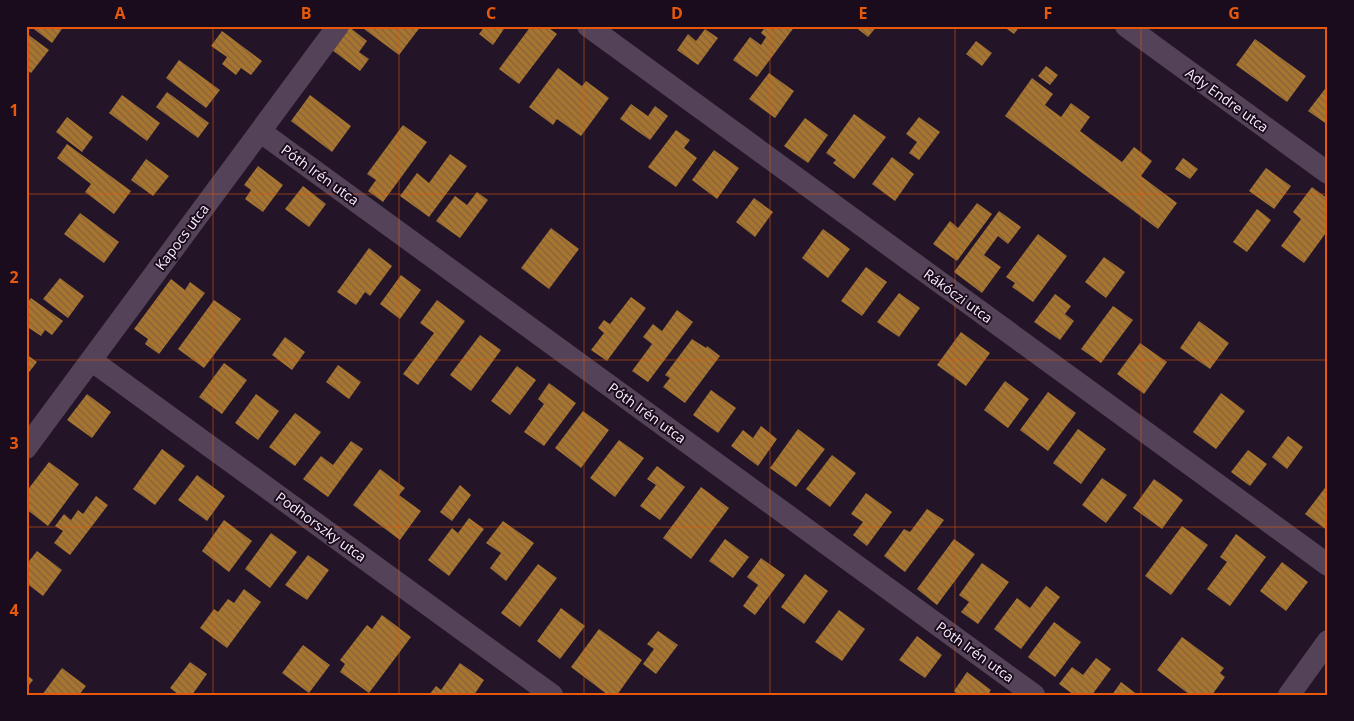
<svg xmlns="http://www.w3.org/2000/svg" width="1354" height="721" font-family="'Open Sans',sans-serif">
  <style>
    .building { fill: url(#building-back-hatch) }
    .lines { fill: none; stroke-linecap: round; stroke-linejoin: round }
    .street { stroke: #544358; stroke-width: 22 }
    .grid { fill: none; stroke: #e8590c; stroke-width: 1; stroke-opacity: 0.55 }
    .labels { text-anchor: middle; stroke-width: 4; stroke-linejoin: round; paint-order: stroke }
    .street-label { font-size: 14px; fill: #f9effc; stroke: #1a0c1d }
    .neatline { fill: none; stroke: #e8590c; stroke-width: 2 }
    .grid-label { font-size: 16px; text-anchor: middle; font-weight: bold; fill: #e8590c }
  </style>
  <defs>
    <pattern id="building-back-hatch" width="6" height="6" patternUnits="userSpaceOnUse" patternTransform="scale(1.25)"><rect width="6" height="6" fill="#a87530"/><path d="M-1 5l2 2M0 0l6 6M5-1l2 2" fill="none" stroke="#83633b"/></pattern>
  </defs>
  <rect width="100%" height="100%" fill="#231527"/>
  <path class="building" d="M30,26H64L52,43Z
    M348,26L367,41L359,52L369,59L360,71L332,50Z
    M360,26H421L399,55Z
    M485,26H506L493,45L479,34Z
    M531,26H546L557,34L519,84L499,69Z
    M766,26H795L757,77L733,60L750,37L761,45L766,37L761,33Z
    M854,26H877L868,37Z
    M1003,26H1020L1014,34Z
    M705,29L718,38L698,65L677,50L688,34L696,41Z
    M222,31L262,61L251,75L241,68L236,75L222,64L227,57L211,46Z
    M26,33L49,50L31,73L26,69Z
    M1255,39L1306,76L1287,102L1236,65Z
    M976,41L992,53L982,66L966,54Z
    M179,60L220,90L206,108L166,78Z
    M1046,66L1058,75L1050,85L1038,76Z
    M558,68L582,86L586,81L609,98L581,136L557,119L553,125L529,107Z
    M769,73L794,91L775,118L749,99Z
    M1032,78L1053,94L1045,105L1061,117L1071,103L1090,117L1080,131L1122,162L1134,147L1152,161L1141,176L1177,203L1158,229L1005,116Z
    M1328,85V125L1308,111Z
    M167,92L209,123L198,138L156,107Z
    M122,95L160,123L147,141L109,113Z
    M310,95L351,126L332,152L291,121Z
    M631,104L648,116L655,106L668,116L650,140L620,119Z
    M854,114L886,137L854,179L833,163L836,160L826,153Z
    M67,117L93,137L82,152L56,132Z
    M919,117L940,132L919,160L909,153L917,142L906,134Z
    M805,118L828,135L808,163L784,146Z
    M403,125L427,142L383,202L368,191L376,180L367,174Z
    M676,130L690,140L684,148L697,158L676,187L648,167Z
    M67,144L131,191L114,214L85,192L91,184L57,158Z
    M714,150L739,168L717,199L692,180Z
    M450,154L467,166L429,217L400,196L417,173L429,183Z
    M892,157L914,174L895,201L872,184Z
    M1183,158L1198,169L1190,179L1175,169Z
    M146,159L169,176L153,196L131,180Z
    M258,166L283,185L263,212L245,199L251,190L244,185Z
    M1266,168L1291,186L1274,209L1249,191Z
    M303,186L326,204L309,227L285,209Z
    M1312,187L1328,199V230L1304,263L1281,246L1301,219L1293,212Z
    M477,192L488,200L460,238L436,221L455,196L467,205Z
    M754,198L773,212L755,237L736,222Z
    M977,203L992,214L957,261L933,244L950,221L958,228Z
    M1257,209L1271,220L1247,252L1233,242Z
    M999,211L1021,227L1008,244L998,236L984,255L1001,267L982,293L954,272Z
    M80,213L119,242L104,263L64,234Z
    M551,228L579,249L549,289L521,268Z
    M823,229L850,249L828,278L802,258Z
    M1038,234L1067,256L1033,302L1012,287L1015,283L1006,277Z
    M369,248L392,266L370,296L365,292L356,305L337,292Z
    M1104,257L1125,272L1106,298L1085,282Z
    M866,267L887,282L862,316L841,301Z
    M401,275L421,290L400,319L380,304Z
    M60,278L84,296L68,318L43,299Z
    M171,279L185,290L190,282L205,293L159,354L145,344L148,339L134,329Z
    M899,293L920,308L899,337L877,322Z
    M1055,294L1071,306L1065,314L1074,321L1060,340L1034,322Z
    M631,297L646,308L607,361L591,350L604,333L598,328L604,320L610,324Z
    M31,298L63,321L52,335L45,330L41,336L26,326V304Z
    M214,300L241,319L204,368L178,349Z
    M437,300L465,321L418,385L403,374L434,333L420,323Z
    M1113,306L1133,320L1101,363L1081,349Z
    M677,310L693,322L648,382L632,371L652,344L643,337L653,324L662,331Z
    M1199,321L1229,343L1210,369L1180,348Z
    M961,332L990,353L966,386L937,365Z
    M480,335L501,350L471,391L450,375Z
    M285,337L305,352L292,370L272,355Z
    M692,339L706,348L707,346L720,356L685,403L663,387L670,378L665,375Z
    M1140,343L1167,362L1144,394L1117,374Z
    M26,354L37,362L26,376Z
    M224,363L247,380L222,414L199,397Z
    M338,365L361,382L349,399L326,382Z
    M517,366L536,380L510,415L491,401Z
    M1005,381L1029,399L1008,428L984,410Z
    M549,383L576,403L544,446L524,432L544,404L538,399Z
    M711,390L736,408L718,433L693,415Z
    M1048,392L1076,413L1048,451L1020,430Z
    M1221,393L1245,411L1216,449L1193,432Z
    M87,394L111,412L92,438L67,420Z
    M256,394L279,411L258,440L235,423Z
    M583,411L609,430L581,468L555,448Z
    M295,413L321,432L295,466L269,447Z
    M761,426L777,439L758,466L731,446L743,430L753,438Z
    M798,429L825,449L796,487L770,468Z
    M1078,429L1106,449L1081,484L1053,463Z
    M1288,436L1303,447L1287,469L1272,457Z
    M619,440L644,458L615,497L590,478Z
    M351,441L363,449L328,497L303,479L321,456L333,465Z
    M162,449L185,466L155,505L133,489Z
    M1248,450L1267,464L1250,486L1231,472Z
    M832,455L856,473L830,507L806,489Z
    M49,462L79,484L48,526L26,509V492Z
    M657,466L685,487L660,520L640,506L656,485L647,479Z
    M380,469L405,488L399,495L421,511L400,540L353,505Z
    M197,475L225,496L207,521L178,500Z
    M1102,478L1127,495L1106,523L1082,505Z
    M1154,479L1183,500L1162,529L1133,508Z
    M1328,484V531L1305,514Z
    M460,485L471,495L452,521L440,512Z
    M701,487L729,508L691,559L663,538Z
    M866,493L892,512L867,546L853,535L863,522L851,514Z
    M96,496L108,505L70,555L54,543L63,531L55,526L64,514L71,520L78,510L83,514Z
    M927,509L944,520L905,572L884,556L904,529L910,532Z
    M469,518L484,529L449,576L428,560L452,528L458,533Z
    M224,520L252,541L229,572L202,551Z
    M503,521L534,543L506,581L490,568L501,553L486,543Z
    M1182,526L1208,545L1171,595L1145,576Z
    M271,533L297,552L270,588L245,569Z
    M1236,534L1266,557L1230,606L1207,589L1227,562L1220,557Z
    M725,539L749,557L733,578L709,561Z
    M954,539L975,554L937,605L917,589Z
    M37,551L62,570L43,596L26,583V565Z
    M308,555L329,570L307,600L285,585Z
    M761,558L785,575L755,615L743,606L758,585L747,577Z
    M1282,562L1308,582L1286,611L1260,591Z
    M982,563L1009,582L978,624L961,612L969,602L959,595Z
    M538,564L557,578L520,627L501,613Z
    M805,574L828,591L804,624L781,607Z
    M1046,586L1060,597L1021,649L994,629L1017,598L1030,608Z
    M244,589L261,602L227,648L200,628L214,609L218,612L228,599L234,603Z
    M561,608L585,626L560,659L537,641Z
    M839,610L865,629L842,661L815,642Z
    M382,615L411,637L369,693L340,672L345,664L340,660L367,625L372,629Z
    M1054,622L1081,642L1055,677L1028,657Z
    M599,629L642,660L617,695H608L571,667Z
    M658,631L678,645L656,674L643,664L654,649L647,644Z
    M917,636L942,655L925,678L899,660Z
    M1182,637L1224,668L1220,673L1225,677L1212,695H1190L1157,670Z
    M303,645L330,665L309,693L282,673Z
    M1096,658L1111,669L1092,695H1074L1059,684L1072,667L1083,675Z
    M190,662L207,674L192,695H179L170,688Z
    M460,663L484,680L474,695H429L436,686L441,690Z
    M62,668L86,686L79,695H42Z
    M967,672L991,690L988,695H959L954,691Z
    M26,674L33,680L26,689Z
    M1121,682L1138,695H1112Z"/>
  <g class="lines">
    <path class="street" d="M588,26L1328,565
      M1126,26L1328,173
      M261,132L1034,695
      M91,360L552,695
      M26,448L338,26
      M1289,695L1328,641"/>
  </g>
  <path class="grid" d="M213,26V695M399,26V695M584,26V695M770,26V695M955,26V695M1141,26V695M26,194H1328M26,360H1328M26,527H1328"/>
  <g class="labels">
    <g class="street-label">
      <text transform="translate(1227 100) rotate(36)" y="5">Ady Endre utca</text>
      <text transform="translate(320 175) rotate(36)" y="5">Póth Irén utca</text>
      <text transform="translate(182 237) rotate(-53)" y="5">Kapocs utca</text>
      <text transform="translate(958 296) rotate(36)" y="5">Rákóczi utca</text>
      <text transform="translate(647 413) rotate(36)" y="5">Póth Irén utca</text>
      <text transform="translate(321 527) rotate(36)" y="5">Podhorszky utca</text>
      <text transform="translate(975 652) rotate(36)" y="5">Póth Irén utca</text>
    </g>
  </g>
  <rect width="1354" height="721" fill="none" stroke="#1a0c1d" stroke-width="55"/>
  <rect x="28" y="28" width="1298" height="666" class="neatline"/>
  <g class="grid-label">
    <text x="120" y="19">A</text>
    <text x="306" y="19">B</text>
    <text x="491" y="19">C</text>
    <text x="677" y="19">D</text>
    <text x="863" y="19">E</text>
    <text x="1048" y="19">F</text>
    <text x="1234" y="19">G</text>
    <text x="14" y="116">1</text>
    <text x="14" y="283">2</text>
    <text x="14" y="449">3</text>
    <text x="14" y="616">4</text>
  </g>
</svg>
